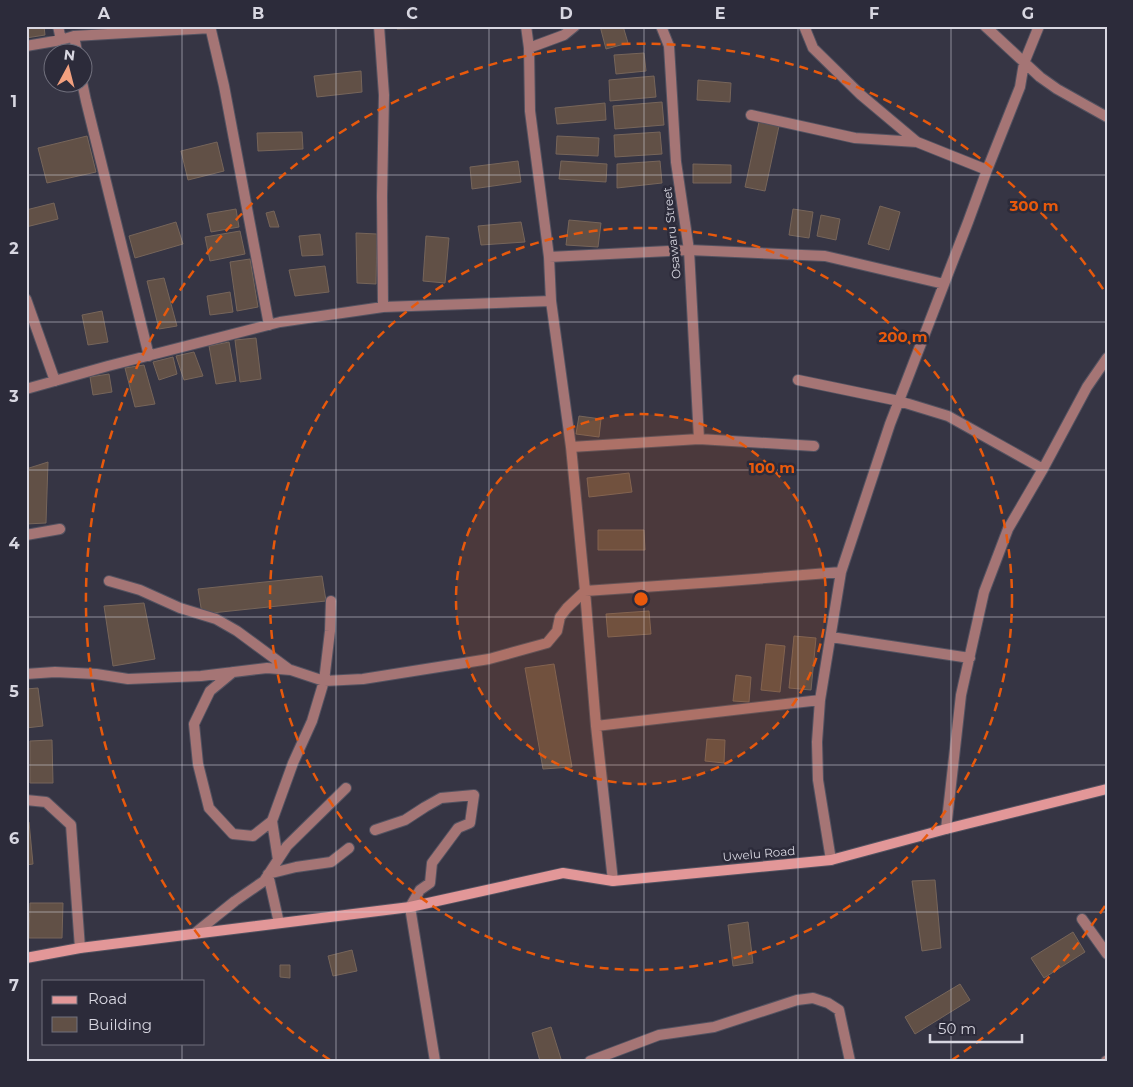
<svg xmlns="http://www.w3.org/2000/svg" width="1133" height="1087" font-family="Montserrat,sans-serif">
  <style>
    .building { fill: #615046; stroke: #76655a }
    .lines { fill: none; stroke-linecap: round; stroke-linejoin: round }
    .street-casing { stroke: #535260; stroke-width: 12 }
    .secondary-casing { stroke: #535260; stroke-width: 12 }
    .street { stroke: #a57575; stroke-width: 10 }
    .secondary { stroke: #e29798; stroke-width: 10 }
    .grid { fill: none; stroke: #d8d7e1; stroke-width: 1; stroke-opacity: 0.55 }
    .ring { fill: none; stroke: #e8590c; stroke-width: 2.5; stroke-dasharray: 9 6 }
    .labels { text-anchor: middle; stroke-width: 5; stroke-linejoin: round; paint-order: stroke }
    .street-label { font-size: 12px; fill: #d8d7e1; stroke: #2c2b3a }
    .centre { fill: #e8590c; stroke: #2c2b3a; stroke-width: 2.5 }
    .ring-label { font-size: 15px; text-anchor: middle; font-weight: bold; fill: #e8590c; stroke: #2c2b3a; stroke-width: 5; stroke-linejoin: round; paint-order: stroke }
    .neatline { fill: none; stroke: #d8d7e1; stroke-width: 2 }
    .grid-label { font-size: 16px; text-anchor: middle; font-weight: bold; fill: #d8d7e1 }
  </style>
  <rect width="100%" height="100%" fill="#363544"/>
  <path class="building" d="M26,26H44L45,35L26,38Z
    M397,26H448V28L397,29Z
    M600,26H623L628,43L606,49Z
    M644,53L646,71L616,74L614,55Z
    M361,71L362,92L317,97L314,76Z
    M654,76L656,97L610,101L609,80Z
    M698,80L731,83L730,102L697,100Z
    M662,102L664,125L615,129L613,106Z
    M605,103L606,120L557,124L555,108Z
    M759,122L779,126L765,191L745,187Z
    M302,132L303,149L258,151L257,133Z
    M660,132L662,154L615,157L614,135Z
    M87,136L96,172L47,183L38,148Z
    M557,136L599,138L598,156L556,154Z
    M217,142L224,171L188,180L181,151Z
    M518,161L521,182L472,189L470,167Z
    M561,161L607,164L606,182L559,179Z
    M660,161L662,183L617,188V164Z
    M693,164L731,165V183H693Z
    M54,203L58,219L26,227V210Z
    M880,206L900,212L889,250L868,244Z
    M236,209L239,227L211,232L207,214Z
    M793,209L813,212L809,238L789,235Z
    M274,211L279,227H270L266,213Z
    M821,215L840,219L836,240L817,236Z
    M569,220L601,223L598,247L566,245Z
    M176,222L183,244L135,258L129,236Z
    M521,222L525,242L481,245L478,226Z
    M240,231L245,254L210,261L205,237Z
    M356,233L377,234L376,284L357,283Z
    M320,234L323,255L302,256L299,236Z
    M426,236L449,238L445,283L423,281Z
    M250,259L258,307L237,311L230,262Z
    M325,266L329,292L295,296L289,270Z
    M164,278L177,326L159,329L147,281Z
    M230,292L233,312L210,315L207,296Z
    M102,311L108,342L88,345L82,315Z
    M256,338L261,379L240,382L235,340Z
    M229,342L236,381L216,384L209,346Z
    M194,352L203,376L184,380L176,356Z
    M173,357L177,374L159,380L153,362Z
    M144,365L155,404L135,407L125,368Z
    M109,374L112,392L93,395L90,377Z
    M579,416L601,419L599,437L576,434Z
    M48,462L46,523L26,524V469Z
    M629,473L632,492L589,497L587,478Z
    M598,530H644L645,550H598Z
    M322,576L326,601L202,614L198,589Z
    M144,603L155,659L113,666L104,606Z
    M649,611L651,634L608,637L606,614Z
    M794,636L816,638L811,690L789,688Z
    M766,644L785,646L780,692L761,690Z
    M554,664L572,767L543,769L525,668Z
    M736,675L751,677L749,702L733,701Z
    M38,688L43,726L26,728V689Z
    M707,739L725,740L724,763L705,761Z
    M52,740L53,783H30V741Z
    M26,822H29L33,864L26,865Z
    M935,880L941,948L922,951L912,881Z
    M30,903H63L62,938H29Z
    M748,922L753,963L733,966L728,925Z
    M1073,932L1085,952L1044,978L1031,958Z
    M352,950L357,971L333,976L328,956Z
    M280,965H290V978L280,977Z
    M960,984L970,1000L915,1034L905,1017Z
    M551,1027L561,1059L557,1061H540L532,1033Z"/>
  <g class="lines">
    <g class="street-casing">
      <path id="street" d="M58,26L61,40
        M210,26L224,86L269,325
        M379,26L384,95L382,196L383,307
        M526,26L529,48L530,111L549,257L551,301L571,447L585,591L596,726L613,881
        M661,26L669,46L676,162L689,250L699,439
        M804,26L813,48L861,95L917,142L987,170
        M985,26L1040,77L1057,89L1107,117
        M74,36L77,52
        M26,46L61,40L74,36L211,28
        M529,48L564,35L575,26
        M82,82L86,101L149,356
        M751,115L855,138L917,142
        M549,257L689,250L825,256L944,284
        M26,299L55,381
        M798,380L899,401L948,416L1043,469
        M26,389L108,366L280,322L383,307L551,301
        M571,447L699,439L814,446
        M26,535L60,529
        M109,581L140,590L180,608L216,619L237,631L290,670
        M831,637L970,658
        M233,672L210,691L194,724L198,764L209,808L233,834L253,836L272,821L278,860
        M26,674L55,672L96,674L128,679L201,676L267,668L291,670L324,681L363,679L489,659L547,643L557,631L560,617L567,608L585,591L716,582L841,572
        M596,726L820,700
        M26,800L46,802L71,825L80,948
        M272,821L293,763L312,721L324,681L330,631L331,601
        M946,829L961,695L984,592L1008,529L1043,469L1087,387L1107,358
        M375,830L405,820L425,807L441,798L474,795L470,823L458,828L432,863L430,883L420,890L410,907L435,1061
        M831,860L818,780L817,742L820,700L841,572L890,424L968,222L987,170L1020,87L1024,63L1039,26
        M1082,919L1107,954
        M279,923L268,874L296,867L331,862L349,848
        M194,934L235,901L264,881L287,846L346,788
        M590,1061L659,1035L714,1027L797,1000L813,998L828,1003L839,1010L850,1061
        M1106,1061H1107"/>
    </g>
    <g class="secondary-casing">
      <path id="secondary" d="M26,958L80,948L410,907L563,873L613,881L831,860L946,829L1107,789"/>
    </g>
    <use href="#street" class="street"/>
    <use href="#secondary" class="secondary"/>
  </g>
  <path class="grid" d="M182,26V981M336,26V1061M489,26V1061M644,26V1061M798,26V1061M951,26V1061M26,175H1107M26,322H1107M26,470H1107M26,617H1107M26,765H1107M26,912H1107M182,1043V1061"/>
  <circle cx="641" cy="599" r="185" fill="#e8590c" fill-opacity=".12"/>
  <g class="ring">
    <circle cx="641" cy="599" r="185"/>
    <circle cx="641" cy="599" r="371"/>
    <path d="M1105 906A556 556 0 0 1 952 1060M330 1060A556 556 0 1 1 1105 292"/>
  </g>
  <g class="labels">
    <g class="street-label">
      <text transform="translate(672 233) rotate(-96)" y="4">Osawaru Street</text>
      <text transform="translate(759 854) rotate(-5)" y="4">Uwelu Road</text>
    </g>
  </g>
  <circle cx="641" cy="599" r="8" class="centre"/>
  <g class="ring-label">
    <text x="1034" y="211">300 m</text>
    <text x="903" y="342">200 m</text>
    <text x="772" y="473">100 m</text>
  </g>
  <rect width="1133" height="1087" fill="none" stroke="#2c2b3a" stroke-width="55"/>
  <rect x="42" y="980" width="162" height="65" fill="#2c2b3a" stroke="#71707d"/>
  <rect x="52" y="996" width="25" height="8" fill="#e29798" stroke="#71707d"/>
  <text x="88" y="1004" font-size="15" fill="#d8d7e1">Road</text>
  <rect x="52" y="1017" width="25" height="15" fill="#615046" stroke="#71707d"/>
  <text x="88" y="1030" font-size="15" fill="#d8d7e1">Building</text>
  <g transform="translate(68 68) rotate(7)"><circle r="24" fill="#2c2b3a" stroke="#71707d"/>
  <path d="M0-4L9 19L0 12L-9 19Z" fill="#f2a07f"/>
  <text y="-8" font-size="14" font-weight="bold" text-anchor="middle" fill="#d8d7e1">N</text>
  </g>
  <path d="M930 1034v8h92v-8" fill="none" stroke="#d8d7e1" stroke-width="2.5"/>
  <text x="938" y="1034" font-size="15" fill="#d8d7e1" stroke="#2c2b3a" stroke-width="4" paint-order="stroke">50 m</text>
  <rect x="28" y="28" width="1078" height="1032" class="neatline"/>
  <g class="grid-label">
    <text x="104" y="19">A</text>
    <text x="258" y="19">B</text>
    <text x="412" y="19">C</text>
    <text x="566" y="19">D</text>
    <text x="720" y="19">E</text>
    <text x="874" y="19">F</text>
    <text x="1028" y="19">G</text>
    <text x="14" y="107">1</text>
    <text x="14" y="254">2</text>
    <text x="14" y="402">3</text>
    <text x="14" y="549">4</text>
    <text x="14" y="697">5</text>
    <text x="14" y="844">6</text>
    <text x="14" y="991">7</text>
  </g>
</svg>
